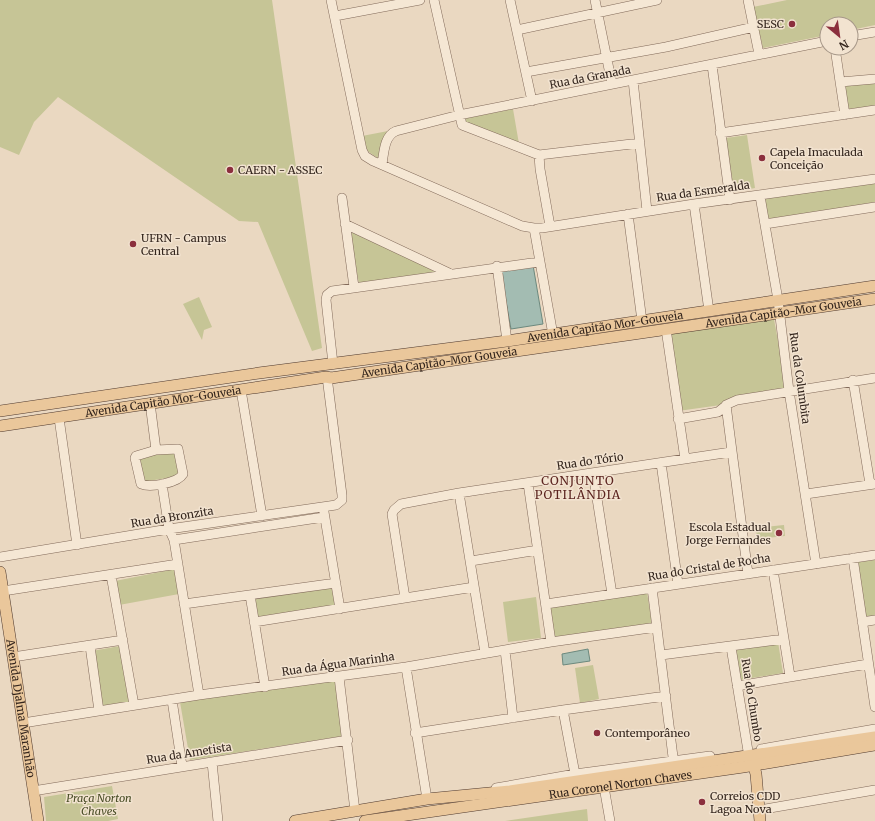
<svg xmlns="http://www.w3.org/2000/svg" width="875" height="821" font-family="Merriweather,serif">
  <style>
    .green { fill: #c6c596 }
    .water { fill: #a3bcb2; stroke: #6c897e }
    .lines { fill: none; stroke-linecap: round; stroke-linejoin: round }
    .minor-casing { stroke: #826a5a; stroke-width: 10 }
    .major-casing { stroke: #4f392e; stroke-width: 12 }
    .minor { stroke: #f5e7d4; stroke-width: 9 }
    .major { stroke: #eac79b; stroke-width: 11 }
    .poi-dot { fill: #8b2f3d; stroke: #f2e3d0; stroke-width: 1.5 }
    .labels { text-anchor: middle; stroke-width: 3; stroke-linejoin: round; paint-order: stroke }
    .poi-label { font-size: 11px; fill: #33251d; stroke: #f2e3d0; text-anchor: start }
    .street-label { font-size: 11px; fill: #33251d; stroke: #f2e3d0 }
    .park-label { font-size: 11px; font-style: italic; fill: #494d26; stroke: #f2e3d0 }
    .neighbourhood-label { font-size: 12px; letter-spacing: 1px; fill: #5c2520; stroke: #f2e3d0 }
  </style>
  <rect width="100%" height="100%" fill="#ead8c1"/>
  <path class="green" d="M0,0H272L322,348L312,351L258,222L239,221L58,97L34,122L19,155L0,147Z
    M787,0H875V25L851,30V24H827V35L763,48L753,7Z
    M875,81V107L847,109L843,84Z
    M513,109L519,144L464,123L463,119Z
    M388,131L379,159L366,150L362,136Z
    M747,135L755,188L734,192L726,138Z
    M875,182V202L769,221L761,197Z
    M349,227L439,274L359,284Z
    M199,297L212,327L204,330L202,340L183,304Z
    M773,314L787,389L721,405L678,411L671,329Z
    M178,451L181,476L141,482L137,457Z
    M784,525L785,536L757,539L756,528Z
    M875,560V616L866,617L858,562Z
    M175,569L179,594L119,605L115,581Z
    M332,587L335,606L258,617L255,599Z
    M647,592L652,624L553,638L549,606Z
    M536,597L541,638L508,642L503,602Z
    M778,642L783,673L740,680L735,650Z
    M120,646L130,703L103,708L92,651Z
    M593,665L599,699L580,703L575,668Z
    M337,679L344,736L190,760L180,702Z
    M112,786L118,819L108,821H46L44,797Z
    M587,809L588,821H505Z"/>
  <path class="water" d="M533,265L543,324L511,329L500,269Z
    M588,649L590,661L563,665L562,654Z"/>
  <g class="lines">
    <g class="minor-casing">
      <path id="minor" d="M331,0L362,150L365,156L373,161L522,226L534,228H542L694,204L875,179
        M434,0L462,125L539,155L640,143
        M510,0L532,101
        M595,0L612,84
        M748,0L759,54
        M335,16L420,0
        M517,30L657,0
        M851,36L875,32
        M835,48L845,115
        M712,65L730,200
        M526,72L666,47L754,27
        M633,80L647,211
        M840,82L875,79
        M720,133L875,110
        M539,155L540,169L550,226
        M382,164C384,153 384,136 396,131L459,115L827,41
        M760,196L778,300L789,391L816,564
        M342,198L354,287
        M694,204L709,311
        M628,214L642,321
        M345,224L449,273
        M765,224L875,207
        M534,228L553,335
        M497,266L507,341
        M666,329L685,459
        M333,364L326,300L327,295L332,291L539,262
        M853,380L870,484
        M241,390L262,516
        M150,403L156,450
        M726,405L748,574
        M59,418L77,545
        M678,419L718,412L728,404L737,400L875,378
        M178,449L183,474C178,483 150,488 141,484L135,458L136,456L156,450Z
        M661,463L678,584
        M593,473L612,594
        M528,483L551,642
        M162,484L169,529L174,540L199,695
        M459,493L485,653
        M806,494L875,484
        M324,512L340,609
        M174,540L324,517
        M0,557L169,529L336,505L342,500V495L327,377
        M853,558L875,707
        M471,561L538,550
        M773,570L790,676
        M111,575L134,705
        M652,588L674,765
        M3,591L178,564
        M250,595L265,687
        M405,598L392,514L394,510L401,504L459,493L731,452
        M184,604L336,583
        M546,604L875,555
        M254,622L474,587
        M862,622L875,620
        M90,646L99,711
        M731,647L748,751L751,757
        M505,650L513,718
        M661,655L784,639
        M13,657L123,640
        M406,667L427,799
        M339,677L355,811
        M737,686L868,664
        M172,700L182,766
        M563,710L575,774
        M23,723L199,695L406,667L551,642L657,627
        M415,733L563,710L666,696
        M761,749L875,729
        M212,762L218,821
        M604,787L610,821
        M496,788L575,774L710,756
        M33,791L348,740
        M759,810L875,790"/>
    </g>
    <g class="major-casing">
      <g id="major">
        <path id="s1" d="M0,411L259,373L507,341L875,286"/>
        <path id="s2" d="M0,426L326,377L331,378L875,299"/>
        <path id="s3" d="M0,572L38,821"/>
        <path d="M752,759L756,774L760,821"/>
        <path d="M295,821L427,799L510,791L875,737"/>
        <path id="s4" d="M365,821L743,767L875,745"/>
      </g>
    </g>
    <use href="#minor" class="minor"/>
    <use href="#major" class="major"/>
  </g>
  <g class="poi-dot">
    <circle cx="792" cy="24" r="4"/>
    <circle cx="762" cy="158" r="4"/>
    <circle cx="230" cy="170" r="4"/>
    <circle cx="133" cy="244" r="4"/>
    <circle cx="779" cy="533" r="4"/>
    <circle cx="597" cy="733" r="4"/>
    <circle cx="702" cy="802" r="4"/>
  </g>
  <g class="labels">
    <g class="poi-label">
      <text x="784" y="28" text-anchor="end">SESC</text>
      <text x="770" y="156">Capela Imaculada<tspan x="770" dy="13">Conceição</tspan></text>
      <text x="238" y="174">CAERN - ASSEC</text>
      <text x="141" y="242">UFRN - Campus<tspan x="141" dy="13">Central</tspan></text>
      <text x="771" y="531" text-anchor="end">Escola Estadual<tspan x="771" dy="13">Jorge Fernandes</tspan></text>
      <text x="605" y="737">Contemporâneo</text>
      <text x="710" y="800">Correios CDD<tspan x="710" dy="13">Lagoa Nova</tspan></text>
    </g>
    <g class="street-label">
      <text transform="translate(590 77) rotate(-11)" y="4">Rua da Granada</text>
      <text transform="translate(703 191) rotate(-8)" y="4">Rua da Esmeralda</text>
      <text dy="4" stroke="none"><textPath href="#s2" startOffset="792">Avenida Capitão-Mor Gouveia</textPath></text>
      <text dy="4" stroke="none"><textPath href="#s1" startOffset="611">Avenida Capitão Mor-Gouveia</textPath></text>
      <text dy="4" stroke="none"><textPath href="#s2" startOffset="444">Avenida Capitão-Mor Gouveia</textPath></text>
      <text transform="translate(800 378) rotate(82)" y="4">Rua da Columbita</text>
      <text dy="4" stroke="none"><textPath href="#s2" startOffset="165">Avenida Capitão Mor-Gouveia</textPath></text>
      <text transform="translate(590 461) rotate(-8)" y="4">Rua do Tório</text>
      <text transform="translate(172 517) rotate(-9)" y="4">Rua da Bronzita</text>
      <text transform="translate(709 567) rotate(-9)" y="4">Rua do Cristal de Rocha</text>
      <text transform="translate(338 664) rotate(-8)" y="4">Rua da Água Marinha</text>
      <text transform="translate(752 700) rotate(81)" y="4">Rua do Chumbo</text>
      <text dy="4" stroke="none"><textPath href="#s3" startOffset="138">Avenida Djalma Maranhão</textPath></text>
      <text transform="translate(189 753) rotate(-9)" y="4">Rua da Ametista</text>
      <text dy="4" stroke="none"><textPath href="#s4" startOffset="258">Rua Coronel Norton Chaves</textPath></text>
    </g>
    <g class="park-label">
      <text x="99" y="802">Praça Norton<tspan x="99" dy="13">Chaves</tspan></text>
    </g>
    <g class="neighbourhood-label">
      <text x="578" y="485">CONJUNTO<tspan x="578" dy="14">POTILÂNDIA</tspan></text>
    </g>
  </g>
  <g transform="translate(839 36) rotate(151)"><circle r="19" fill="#f2e3d0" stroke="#a69788"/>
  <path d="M0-3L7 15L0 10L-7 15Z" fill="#8b2f3d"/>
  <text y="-6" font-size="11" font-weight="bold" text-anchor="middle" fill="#33251d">N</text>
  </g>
</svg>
